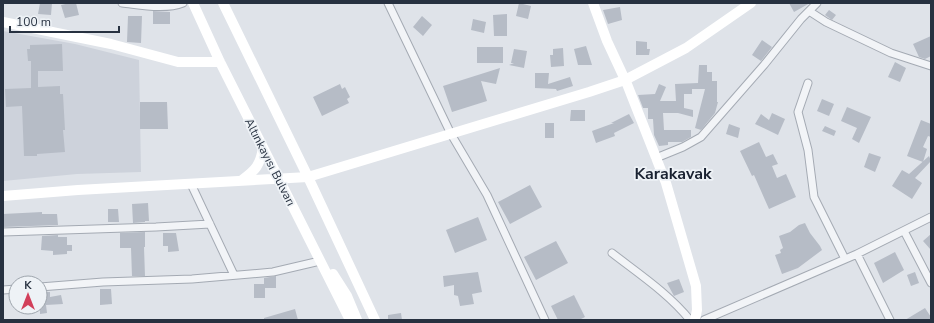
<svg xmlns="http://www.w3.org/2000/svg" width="934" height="323" font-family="'Nunito Sans',sans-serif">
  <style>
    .built { fill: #cdd2db }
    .building { fill: #b6bcc6 }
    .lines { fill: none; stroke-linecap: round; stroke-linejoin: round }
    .street-casing { stroke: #a4aab3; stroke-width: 9 }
    .street { stroke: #f2f4f7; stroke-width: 7 }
    .secondary { stroke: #fff; stroke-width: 10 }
    .labels { text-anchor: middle; stroke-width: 3.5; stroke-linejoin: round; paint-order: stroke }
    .street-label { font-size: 12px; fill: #273140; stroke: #eef2f6 }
    .district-label { font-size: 16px; font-weight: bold; fill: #1a2231; stroke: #eef2f6 }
  </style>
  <rect width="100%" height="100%" fill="#dfe3e9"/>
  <path class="built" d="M3,31L75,44L139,60L141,172L77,174L3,181Z"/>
  <path class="building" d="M40,3H52L51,15L38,14Z
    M70,3H76L79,15L65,18L61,5Z
    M519,3L531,6L528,19L516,16Z
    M789,3H810L794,12Z
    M620,7L622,20L608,24L603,10Z
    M829,10L836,15L832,20L825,15Z
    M153,11L170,12V24H153Z
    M507,14V36H494L493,15Z
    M128,16H142L141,43L127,42Z
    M422,16L432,25L423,36L413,27Z
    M473,19L486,22L484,33L471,30Z
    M931,36V56L925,59L919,57L913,44Z
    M762,40L772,47L761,61L752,55Z
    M636,41L647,42V49H650L649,55H636Z
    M62,44L63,71H38V87L60,86V94H63L65,130H63L65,152L37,154V156H24L22,106L6,107L5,89L31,88V61H28L27,49H30V45Z
    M586,46L592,65H578L574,49Z
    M477,47H503V63H477Z
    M563,48L564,66L551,67L550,55H553V49Z
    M514,49L527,51L524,68L509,65L514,63H511Z
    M895,62L906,68L900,82L888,77Z
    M699,65H707V72H712V81H717V102H718L715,113L701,130L695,128L705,89H692V94H684V108L693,110V117L678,113H663L664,130H691V137L682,142H668V145L659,146L654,135L653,119H648V108H643L638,95L655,94L659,84L666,87L660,101H676L675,84L698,83Z
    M500,68L496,84L481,81L487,101L452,112L443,86Z
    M535,73H549L548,84L570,77L573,86L557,91L556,89L535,88Z
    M340,84L342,89L345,87L350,97L347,99L349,103L322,116L313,97Z
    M822,99L834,104L829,116L817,111Z
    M140,102H167L168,129H140Z
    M847,107L871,117L859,143L852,139L857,128L841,121Z
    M571,110H585V121H570Z
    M772,113L785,119L778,135L755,124L761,114L769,120Z
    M629,114L634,123L614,133L615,136L596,143L592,131L614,123H611Z
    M921,120L931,124V137L928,136L923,147L927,149L923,162L907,156Z
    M545,123H554V138H545Z
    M729,124L740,128L738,138L726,134Z
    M825,126L836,131L834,136L822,131Z
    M759,142L766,157L773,154L778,164L772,166L777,178L786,174L796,197L769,209L754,175L752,176L740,151Z
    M869,153L881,157L875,172L864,167Z
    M929,156L931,161L915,178L922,183L912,199L892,186L902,170L909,174Z
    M530,185L542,207L510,224L498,202Z
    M148,203L149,221H145V222L133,223L132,204Z
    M108,209H118L119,222H108Z
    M42,212V214H57L58,225L3,227V214Z
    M478,217L487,240L455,253L446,230Z
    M805,223L810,233L820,246L822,250L798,268L782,274L775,255L781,253L780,250L783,248L779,236L790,232L799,225Z
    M145,232V247H144L145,276H132L131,248H120V233Z
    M163,233H176L179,251L168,252V246H163Z
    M931,234V250L923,241Z
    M58,235V237H67V245H72V251H67V254L53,255V251L41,250L42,236Z
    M556,241L568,263L536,280L524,257Z
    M895,252L904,270L883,283L874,263Z
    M478,272L482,292L472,294L474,304L460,306L458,296L454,295V285L444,287L443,276Z
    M915,272L919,283L911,286L907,275Z
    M276,276V288H265V298H254V284H264V278Z
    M679,279L684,292L674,296L667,283Z
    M100,289H111L112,304L100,305Z
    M40,292H50V297L61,295L63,304L46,305L47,313L40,314Z
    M574,295L585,317L579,320H558L551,306Z
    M925,308L931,317V320H905Z
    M295,309L298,320H264V318Z
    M401,313L402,320H388V315Z"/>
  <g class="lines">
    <g class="street-casing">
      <path id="street" d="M122,3C141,5 165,10 183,3
        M388,3L451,134L487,195L545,320
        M809,11L826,22L891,53L931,66
        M808,83L798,112L808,150L814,197L845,259
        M656,158L683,147L701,137L764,65L801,19L817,3
        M191,184L234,275
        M904,231L931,283
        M3,232L156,227L210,224
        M612,253C639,274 668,293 690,320
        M40,287L103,282L192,279L273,272L320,261
        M3,290L16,289
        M704,320L857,254
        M890,320L857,254L931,217"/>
    </g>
    <use href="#street" class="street"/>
    <path class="secondary" d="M193,3L220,62L350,320
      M223,3L308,177L375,320
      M593,3L607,41L627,84L666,183L696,286L697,310L695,320
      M3,22L111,44L178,62H220
      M242,180C256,170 260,165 263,148
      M3,196L78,190L308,177L589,92L625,80L686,48L751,3
      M333,274L347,296L357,320"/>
  </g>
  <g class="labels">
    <g class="street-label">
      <text transform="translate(270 162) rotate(63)" y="4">Altınkayısı Bulvarı</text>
    </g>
    <g class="district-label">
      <text x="673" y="179">Karakavak</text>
    </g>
  </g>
  <rect width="934" height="323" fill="none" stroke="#273140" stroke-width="8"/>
  <g transform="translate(28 295)"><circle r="19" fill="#eef2f6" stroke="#9ea5ad"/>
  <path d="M0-3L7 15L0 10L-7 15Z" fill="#d23f5a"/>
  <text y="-6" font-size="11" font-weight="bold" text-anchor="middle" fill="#273140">K</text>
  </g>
  <path d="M10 26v6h109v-6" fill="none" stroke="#273140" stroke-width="2"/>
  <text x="16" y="26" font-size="12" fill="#273140" stroke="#eef2f6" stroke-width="3" paint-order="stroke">100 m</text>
</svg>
